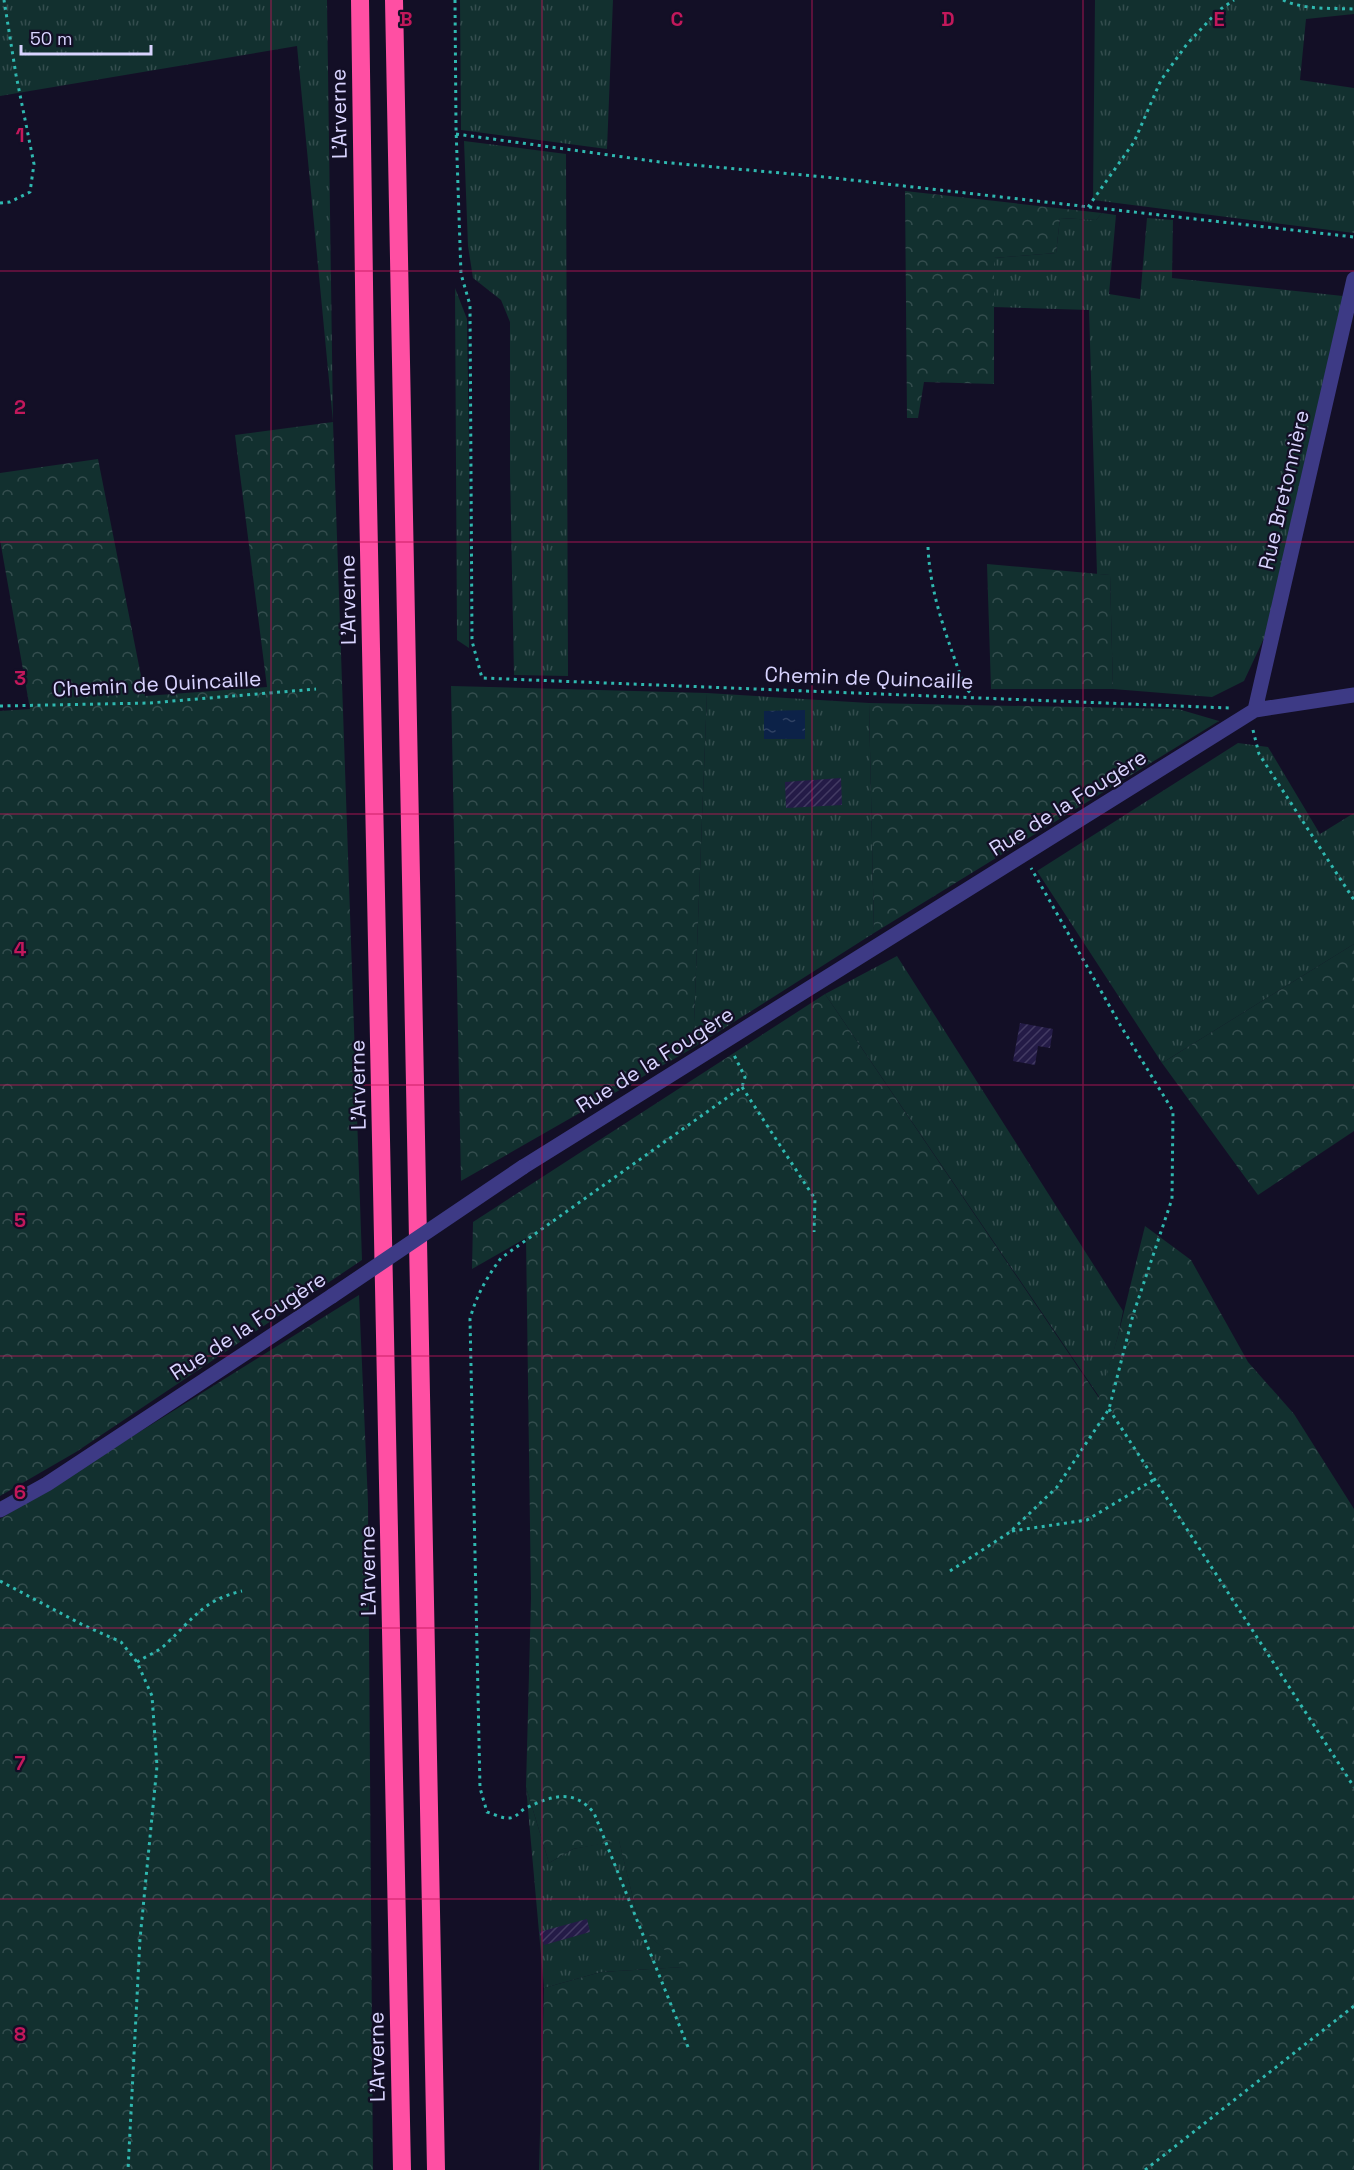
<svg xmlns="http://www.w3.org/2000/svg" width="1354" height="2170" font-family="'Space Grotesk',sans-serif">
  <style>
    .grass { fill: url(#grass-tufts) }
    .forest { fill: url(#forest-crowns) }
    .water { fill: url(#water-ripples) }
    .building { fill: url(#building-hatch) }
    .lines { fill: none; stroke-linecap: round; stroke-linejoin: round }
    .path { stroke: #2fb8b0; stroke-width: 3; stroke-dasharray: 3 4.5; stroke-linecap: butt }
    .minor { stroke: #3d3a85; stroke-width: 15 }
    .highway { stroke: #ff4fa3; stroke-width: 18 }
    .minor-bridge { stroke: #3d3a85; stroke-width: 15 }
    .grid { fill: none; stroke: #c2185b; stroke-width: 1.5; stroke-opacity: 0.55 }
    .labels { text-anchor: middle; stroke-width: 4.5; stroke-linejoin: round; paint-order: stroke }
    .street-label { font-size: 21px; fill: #d9d4ff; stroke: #130f26 }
    .grid-label { font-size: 20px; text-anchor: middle; font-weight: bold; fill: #c2185b; stroke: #130f26; stroke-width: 4.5; stroke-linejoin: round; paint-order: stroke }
  </style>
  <defs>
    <pattern id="grass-tufts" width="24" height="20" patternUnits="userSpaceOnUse" patternTransform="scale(1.5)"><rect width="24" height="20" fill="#12302f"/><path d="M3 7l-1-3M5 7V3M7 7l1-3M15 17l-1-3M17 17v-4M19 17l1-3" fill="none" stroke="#344d4e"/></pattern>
    <pattern id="forest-crowns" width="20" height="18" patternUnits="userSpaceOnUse" patternTransform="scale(1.5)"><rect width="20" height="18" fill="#12302f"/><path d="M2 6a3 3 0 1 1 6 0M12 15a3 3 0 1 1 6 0" fill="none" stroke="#344d4e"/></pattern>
    <pattern id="water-ripples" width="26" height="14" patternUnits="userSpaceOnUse" patternTransform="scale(1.5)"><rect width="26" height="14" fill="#0c2248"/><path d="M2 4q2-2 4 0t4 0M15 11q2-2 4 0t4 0" fill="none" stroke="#2f4163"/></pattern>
    <pattern id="building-hatch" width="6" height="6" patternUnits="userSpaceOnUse" patternTransform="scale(1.5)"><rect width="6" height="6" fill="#241b47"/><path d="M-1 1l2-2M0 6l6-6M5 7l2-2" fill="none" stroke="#433b63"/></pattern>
  </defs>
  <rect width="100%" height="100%" fill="#130f26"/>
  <path class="grass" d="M0,0H327L333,422L297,46L0,96Z
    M460,0H613L607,149L461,130Z
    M1095,0H1354V14L1306,19L1300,80L1354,88V233L1093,200Z
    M464,141L566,154L568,676L514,675L510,472V322L501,300L473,278L468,246Z
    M1102,213L1116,215L1109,294L1140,299L1147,218L1173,220L1172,278L1343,296L1265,636L1244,681L1212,697L1113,689L1110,575L1097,574L1089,310L993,307L994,258L1056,253L1060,218L1096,220Z
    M455,288L467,319L469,443V648L457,640Z
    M707,693L869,703L874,933L693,1048Z
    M1238,743L1268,747L1320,834L1354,813V944L1162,1063L1037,871Z
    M897,956L1123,1311L1118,1336L1100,1398L825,994Z
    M526,1787L549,1863L573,1849L619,1840L640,1927L684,1967L601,1972L544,1988Z"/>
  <path class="forest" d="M905,191L1102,213L1096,220L1060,218L1056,253L994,258V384L924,382L918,418H907Z
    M333,422L362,1260L76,1452L0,1496V711L30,709L0,540V473L98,459L145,696L267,687L235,435Z
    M987,564L1110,575L1113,689H991Z
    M451,686L707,693L693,1048L461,1181Z
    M869,703L1178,709L1219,721L874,933Z
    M1354,944V1131L1258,1195L1162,1063Z
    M825,994L1099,1398L1118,1336L1145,1226L1191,1260L1248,1362L1294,1414L1354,1509V2170H539L544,1988L601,1972L683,1967L640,1927L619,1841L573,1849L549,1863L526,1787L531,1598L526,1238L472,1269L473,1222Z
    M359,1295L368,1503L373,2170H0V1519Z"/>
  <path class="water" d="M805,710V739H764V711Z"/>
  <path class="building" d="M841,778L842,805L786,808L785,782Z
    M1020,1023L1053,1029L1050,1048L1038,1046L1035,1065L1013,1061Z
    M587,1919L590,1932L544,1945L539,1932Z"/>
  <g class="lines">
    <path class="path" d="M455,0L456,128L461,274L470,305L472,641L482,678L1229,708
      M1283,0C1304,10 1331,8 1354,9
      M456,134L660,162L825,177L1354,237
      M0,203L10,202L30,192L34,164L16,75L4,0
      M1088,207L1134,142L1161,80L1187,44L1218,11L1234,0
      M928,547C930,597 949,642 965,688L973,695
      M0,706L150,703L316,689
      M1253,730L1259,754L1354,900
      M742,1087L815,1199L814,1232
      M1109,1409L1354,1787
      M1012,1531L1087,1520L1155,1479
      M950,1571L1010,1532L1057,1487L1109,1409L1133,1315L1172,1199L1173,1111L1122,1028L1031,868
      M0,1581L83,1625L121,1642L137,1662L152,1696L157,1766L140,1939L128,2170
      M137,1662C146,1656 158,1652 166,1644C193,1619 203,1600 242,1591
      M688,2047L594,1813C574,1788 551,1796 526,1808C520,1811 517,1817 510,1818C503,1819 494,1814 487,1812L480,1788L470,1319C476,1296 487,1277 501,1258L742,1087L745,1077L733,1053
      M1145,2170L1354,2006"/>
    <path class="minor" d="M1255,710L1354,279
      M523,1167L1255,710L1354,695
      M0,1510L47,1484L332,1296"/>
    <path class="highway" d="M360,0L365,354L402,2170
      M394,0L436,2170"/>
    <path class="minor-bridge" d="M332,1296L523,1167"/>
  </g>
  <path class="grid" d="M271,0V2170M542,0V2170M812,0V2170M1083,0V2170M0,271H1354M0,542H1354M0,814H1354M0,1085H1354M0,1356H1354M0,1628H1354M0,1899H1354"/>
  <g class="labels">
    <g class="street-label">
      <text transform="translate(339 114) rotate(-91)" y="7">L'Arverne</text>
      <text transform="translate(1284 490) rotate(-77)" y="7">Rue Bretonnière</text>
      <text transform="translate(348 600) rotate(-91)" y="7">L'Arverne</text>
      <text transform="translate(869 678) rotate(2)" y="7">Chemin de Quincaille</text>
      <text transform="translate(157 684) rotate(-3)" y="7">Chemin de Quincaille</text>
      <text transform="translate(1068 803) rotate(-32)" y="7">Rue de la Fougère</text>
      <text transform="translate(655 1060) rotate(-32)" y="7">Rue de la Fougère</text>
      <text transform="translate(358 1085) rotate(-91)" y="7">L'Arverne</text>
      <text transform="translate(248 1326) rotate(-33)" y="7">Rue de la Fougère</text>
      <text transform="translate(368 1571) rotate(-91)" y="7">L'Arverne</text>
      <text transform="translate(377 2057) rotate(-91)" y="7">L'Arverne</text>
    </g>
  </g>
  <g class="grid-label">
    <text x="406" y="26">B</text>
    <text x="677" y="26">C</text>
    <text x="948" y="26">D</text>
    <text x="1219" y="26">E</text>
    <text x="20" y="142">1</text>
    <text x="20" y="414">2</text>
    <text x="20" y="685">3</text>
    <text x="20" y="956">4</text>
    <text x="20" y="1227">5</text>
    <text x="20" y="1499">6</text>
    <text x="20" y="1770">7</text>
    <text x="20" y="2041">8</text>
  </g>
  <path d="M21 45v9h130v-9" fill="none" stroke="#d9d4ff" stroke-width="3"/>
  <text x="30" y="45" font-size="18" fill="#d9d4ff" stroke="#130f26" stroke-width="4.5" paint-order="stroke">50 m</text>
</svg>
